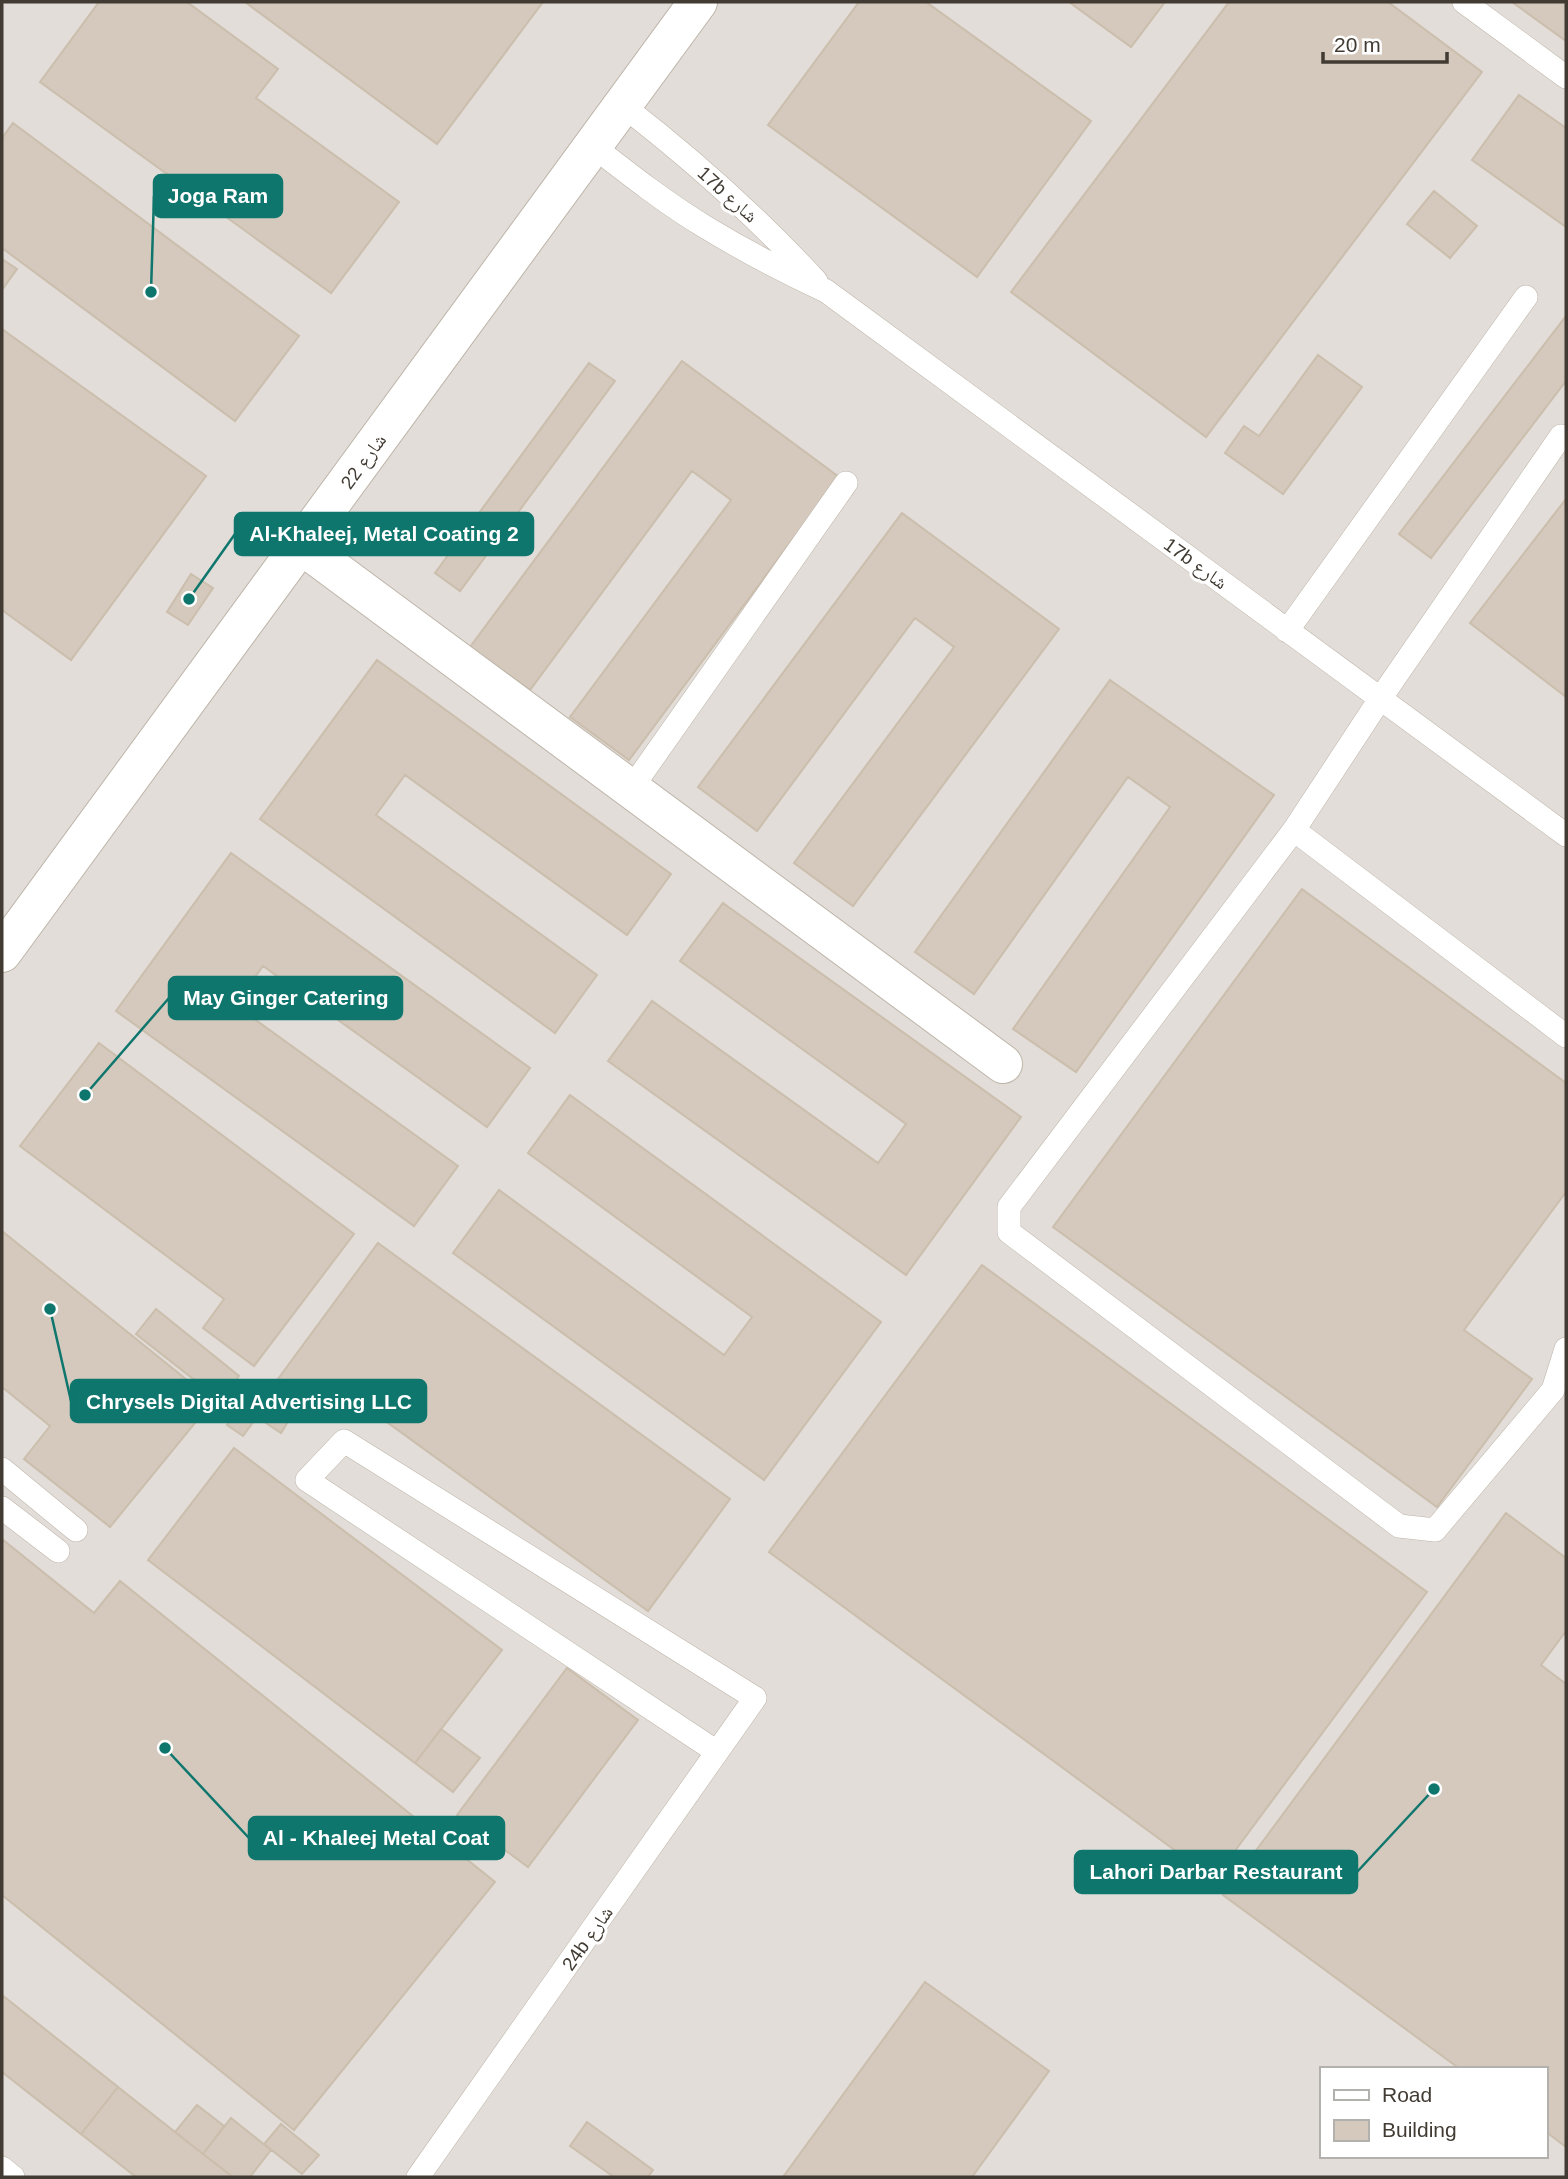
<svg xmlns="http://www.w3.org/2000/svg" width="1568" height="2179" font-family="Helvetica,'Noto Naskh Arabic',sans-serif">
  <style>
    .industrial { fill: #e2ddd8; fill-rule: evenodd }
    .building { fill: #d4c9bc; stroke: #cbbead; stroke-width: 2 }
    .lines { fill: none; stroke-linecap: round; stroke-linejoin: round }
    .service-casing { stroke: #beb5a9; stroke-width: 24 }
    .minor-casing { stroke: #beb5a9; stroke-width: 40 }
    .service { stroke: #fff; stroke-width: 23 }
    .minor { stroke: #fff; stroke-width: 38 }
    .labels { text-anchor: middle; stroke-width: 6; stroke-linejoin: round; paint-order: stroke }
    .street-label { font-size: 19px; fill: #413b33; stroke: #fff }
    .leader { fill: none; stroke: #0f766e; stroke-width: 2.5 }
    .callout-dot { fill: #0f766e; stroke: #fff; stroke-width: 2.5 }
    .callout { fill: #0f766e; stroke: #0f766e; stroke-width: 2.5 }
    .callout-label { font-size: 21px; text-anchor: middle; font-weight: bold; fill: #fff }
  </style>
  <rect width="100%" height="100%" fill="#f0ebe3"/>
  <path class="industrial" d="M2,2H1566V2177H2ZM1321,2069H1545V2156H1321Z"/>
  <path class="building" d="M99,2H187L278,69L256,98L399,202L331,293L40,82Z
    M245,2H543L437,144Z
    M859,2H926L1091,121L977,277L768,125Z
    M1069,2H1165L1131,47Z
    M1229,2H1388L1482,72L1206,437L1011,292Z
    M1512,2H1566V41Z
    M1519,95L1566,128V227L1472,160Z
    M13,123L299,336L235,421L2,248V138Z
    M1434,191L1477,226L1450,258L1407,224Z
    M2,259L17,269L2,290Z
    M1566,316V381L1431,558L1399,534Z
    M2,329L206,476L71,660L2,610Z
    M1318,355L1362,387L1283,494L1225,453L1244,426L1259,436Z
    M682,361L839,477L629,760L570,717L731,500L692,471L530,690L470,647Z
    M589,363L615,381L460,591L435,573Z
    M1566,499V697L1470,623Z
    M902,513L1059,629L853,906L794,863L954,647L915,618L757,831L698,787Z
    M191,574L213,588L188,625L167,612Z
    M377,660L671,874L627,935L405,775L376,815L597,975L555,1033L260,819Z
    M1110,680L1274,795L1076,1072L1013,1029L1170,807L1128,777L974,994L915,952Z
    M231,853L530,1068L487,1127L263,966L235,1005L458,1166L414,1226L116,1011Z
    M1302,889L1566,1083V1192L1464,1330L1532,1379L1437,1507L1053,1227Z
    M723,903L1021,1117L906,1275L608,1061L652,1001L878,1163L906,1124L680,961Z
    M99,1043L354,1234L254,1366L203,1328L224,1299L20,1146Z
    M570,1095L881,1322L764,1480L453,1253L499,1190L724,1355L752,1317L528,1153Z
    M2,1231L213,1401L110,1527L24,1459L50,1426L2,1387Z
    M378,1243L730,1499L648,1611L341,1389L321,1417L275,1383Z
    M982,1265L1427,1592L1214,1879L769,1552Z
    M156,1309L239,1376L220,1400L136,1334Z
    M249,1392L289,1420L281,1433L257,1417L243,1436L227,1425Z
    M234,1448L502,1650L415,1763L148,1560Z
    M1506,1513L1566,1558V1631L1541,1665L1566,1684V2147L1545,2131V2069H1460L1223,1895Z
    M2,1539L94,1613L120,1581L495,1882L294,2130L2,1895Z
    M567,1668L638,1720L528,1867L457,1815Z
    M441,1729L480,1758L453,1792L415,1763Z
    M925,1982L1049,2071L972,2177H783Z
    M2,1995L118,2087L81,2134L2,2072Z
    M118,2087L203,2154L233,2177H136L81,2134Z
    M197,2105L224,2126L203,2154L175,2132Z
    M231,2118L271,2150L250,2177H233L203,2154Z
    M587,2122L653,2170L648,2177H614L570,2146Z
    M281,2124L319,2155L302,2174L264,2144Z"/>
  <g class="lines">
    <g class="service-casing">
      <path id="service" d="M1464,2L1566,77
        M622,105C692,159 756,216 816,281
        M593,146C630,175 667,204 707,228C745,251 785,272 826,291L1566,835
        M1561,436L1380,699L1294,830L1009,1207V1232L1399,1526L1435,1530L1553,1390L1566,1349
        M1287,631L1526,297
        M631,789L846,483
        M1294,830L1566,1036
        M2,1469L76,1530
        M2,1508L58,1551
        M2,2168L13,2177
        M418,2177L755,1698L344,1441L307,1480L717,1752"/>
    </g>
    <g class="minor-casing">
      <path id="minor" d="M301,545L1003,1064
        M2,953L698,2"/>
    </g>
    <use href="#service" class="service"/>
    <use href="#minor" class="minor"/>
  </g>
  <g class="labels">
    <g class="street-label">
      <text transform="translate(728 194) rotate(42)" y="7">17b شارع</text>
      <text transform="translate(363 461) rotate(-54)" y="7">شارع 22</text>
      <text transform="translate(1196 563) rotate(36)" y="7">17b شارع</text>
      <text transform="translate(587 1938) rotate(-55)" y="7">24b شارع</text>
    </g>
  </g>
  <path class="leader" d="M151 292L154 196M189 599L235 534M85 1095L169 998M50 1309L71 1401M165 1748L249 1838M1434 1789L1357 1872"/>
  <g class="callout-dot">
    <circle cx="151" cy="292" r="7"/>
    <circle cx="189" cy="599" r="7"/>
    <circle cx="85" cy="1095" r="7"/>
    <circle cx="50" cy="1309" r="7"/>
    <circle cx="165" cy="1748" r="7"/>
    <circle cx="1434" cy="1789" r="7"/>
  </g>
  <g class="callout">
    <rect x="154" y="175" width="128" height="42" rx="7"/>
    <rect x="235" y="513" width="298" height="42" rx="7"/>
    <rect x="169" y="977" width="233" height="42" rx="7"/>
    <rect x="71" y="1380" width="355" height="42" rx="7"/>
    <rect x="249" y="1817" width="255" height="42" rx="7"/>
    <rect x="1075" y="1851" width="282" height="42" rx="7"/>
  </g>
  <g class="callout-label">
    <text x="218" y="203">Joga Ram</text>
    <text x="384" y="541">Al-Khaleej, Metal Coating 2</text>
    <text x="286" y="1005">May Ginger Catering</text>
    <text x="249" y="1409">Chrysels Digital Advertising LLC</text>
    <text x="376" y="1845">Al - Khaleej Metal Coat</text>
    <text x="1216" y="1879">Lahori Darbar Restaurant</text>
  </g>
  <rect width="1568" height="2179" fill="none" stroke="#413b33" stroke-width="7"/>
  <rect x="1320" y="2067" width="228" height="91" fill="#ffffff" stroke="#b3b1ad" stroke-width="2"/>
  <rect x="1334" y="2090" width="35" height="10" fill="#ffffff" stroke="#b3b1ad" stroke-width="2"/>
  <text x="1382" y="2102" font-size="21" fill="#413b33">Road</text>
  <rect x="1334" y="2120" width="35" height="21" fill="#d4c9bc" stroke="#b3b1ad" stroke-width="2"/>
  <text x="1382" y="2137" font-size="21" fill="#413b33">Building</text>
  <path d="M1323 52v10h124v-10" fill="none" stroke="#413b33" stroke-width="3.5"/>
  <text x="1334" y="52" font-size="21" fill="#413b33" stroke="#ffffff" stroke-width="5" paint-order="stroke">20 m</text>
</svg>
